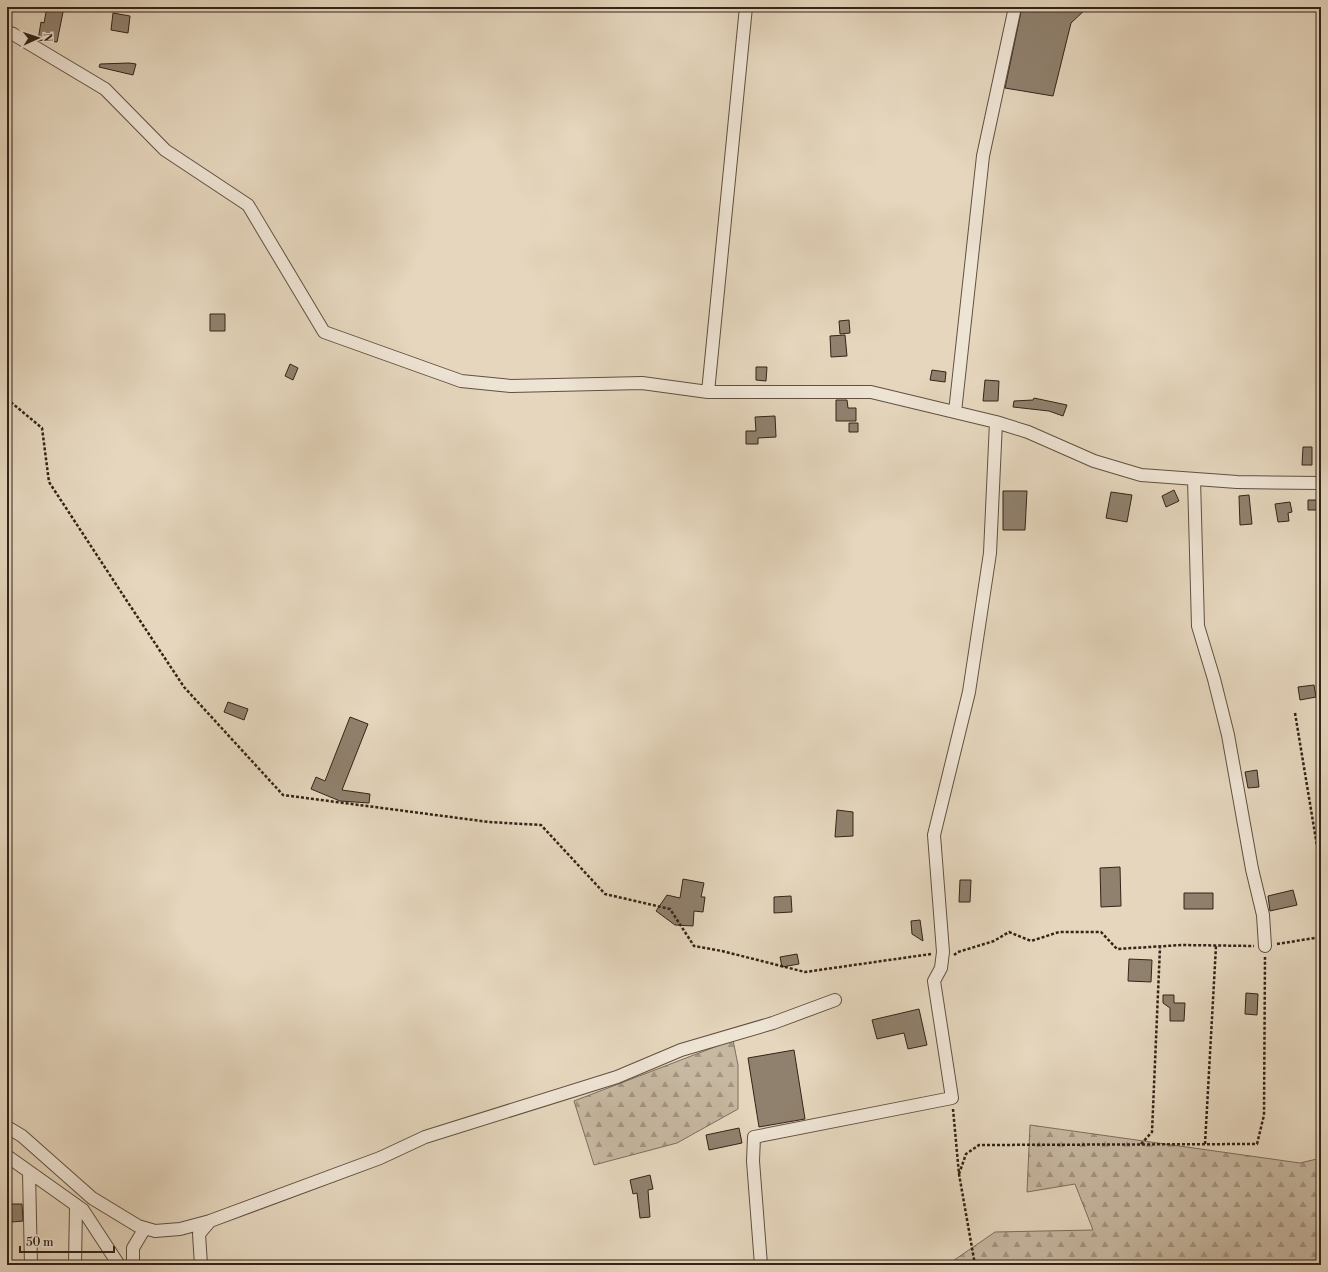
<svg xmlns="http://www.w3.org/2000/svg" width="1328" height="1272" font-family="'Libre Bodoni',serif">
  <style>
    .forest { fill: url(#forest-firs); stroke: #7e6e5c }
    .building { fill: #90816e; stroke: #342418 }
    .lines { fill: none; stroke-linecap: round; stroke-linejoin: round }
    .minor-casing { stroke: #605041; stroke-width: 14 }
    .path { stroke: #342418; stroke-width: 2.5; stroke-dasharray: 3 2; stroke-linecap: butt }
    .minor { stroke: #eee4d4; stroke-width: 12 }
  </style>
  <defs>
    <pattern id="forest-firs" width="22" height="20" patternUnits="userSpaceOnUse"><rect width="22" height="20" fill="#c7b8a1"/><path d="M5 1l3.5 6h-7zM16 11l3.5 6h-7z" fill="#a29582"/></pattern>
  </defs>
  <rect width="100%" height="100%" fill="#e5d6bd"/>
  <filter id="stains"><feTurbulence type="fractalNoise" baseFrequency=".005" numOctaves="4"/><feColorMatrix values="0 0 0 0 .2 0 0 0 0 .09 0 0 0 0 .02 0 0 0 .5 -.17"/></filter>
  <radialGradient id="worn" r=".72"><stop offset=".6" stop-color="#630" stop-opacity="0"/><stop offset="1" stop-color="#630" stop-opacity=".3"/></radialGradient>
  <path class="forest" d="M733,1040L738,1065V1109L677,1143L594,1165L574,1101Z
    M1030,1125L1300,1163L1321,1158V1265H947L995,1232L1093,1230L1075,1184L1027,1192Z"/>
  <path class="building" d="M47,7H64L57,42L38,40L41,22L44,23Z
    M1022,7H1088L1071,23L1053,96L1005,88Z
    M113,13L130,16L128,33L111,30Z
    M129,63L136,64L133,75L99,67L100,64Z
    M210,314H225V331H210Z
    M849,320L850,333L840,334L839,321Z
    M845,335L847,356L831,357L830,336Z
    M290,364L298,368L293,380L285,376Z
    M756,367H767L766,381L756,380Z
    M932,370L946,372L945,382L930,380Z
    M985,380L999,381L998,401H983Z
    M1034,398L1067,405L1063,416L1049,411L1013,407L1014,401L1033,400Z
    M836,400H847L848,408H856V421H836Z
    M775,416L776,437L758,438V444H746V431H756L755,417Z
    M849,423H858V432H849Z
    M1303,447H1312V465H1302Z
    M1174,490L1179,501L1166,507L1162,496Z
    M1003,491H1027L1025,530H1003Z
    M1111,492L1132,495L1127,522L1106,518Z
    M1249,495L1252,524L1240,525L1239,496Z
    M1308,500H1320V510H1308Z
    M1290,502L1292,512L1288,513L1289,521L1278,522L1275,504Z
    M1314,685L1316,697L1300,700L1298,687Z
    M228,702L248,709L244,720L224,712Z
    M350,717L368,724L342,790L370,794L369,803L340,801L311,789L316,777L325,781Z
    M1257,770L1259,787L1248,788L1245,772Z
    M837,810L853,812V836L835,837Z
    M1120,867L1121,906L1101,907L1100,868Z
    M683,879L704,883L701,897H705L703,912L694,911L693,926L675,925L656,911L667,895L680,898Z
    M960,880H971L970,902H959Z
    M1293,890L1297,905L1270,911L1268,896Z
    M1184,893H1213V909H1184Z
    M791,896L792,912L774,913V897Z
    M920,920L923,941L912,934L911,921Z
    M797,954L799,964L782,967L780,957Z
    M1129,959L1152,960L1151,982L1128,981Z
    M1246,993L1258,994L1257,1015L1245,1014Z
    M1163,995H1174V1003H1185L1184,1021H1170V1008L1163,1003Z
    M919,1009L927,1045L908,1049L904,1033L877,1039L872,1020Z
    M794,1050L805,1119L759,1127L748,1058Z
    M739,1128L742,1143L709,1150L706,1135Z
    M650,1175L653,1189L648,1190L650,1217L640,1218L637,1193L633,1194L630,1180Z
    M9,1204H22L23,1221L12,1222Z"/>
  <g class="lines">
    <g class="minor-casing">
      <path id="minor" d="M7,32L13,34L105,89L165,150L248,205L324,332L461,381L511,386L642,383L708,392H871L996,422L1028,432L1094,461L1141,475L1237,482L1321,483
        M708,392L746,7
        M955,412L983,156L1015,7
        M1194,479L1198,626L1214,679L1228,735L1252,869L1263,915L1265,946
        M7,1127L22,1136L92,1198L138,1226L155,1231L180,1229L210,1221L380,1158L425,1137L617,1077L681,1050L773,1023L835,1000
        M7,1156L83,1210L119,1265
        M29,1172L31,1265
        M75,1265L76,1205
        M133,1265V1248L145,1228
        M201,1265L199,1234L210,1221
        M761,1265L753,1161L754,1137L952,1098L934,981L941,968L943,952L934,835L969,692L990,553L996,422"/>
    </g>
    <path class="path" d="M7,399L42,428L49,482L123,595L184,687L283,795L489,822L541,825L605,894L670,909L694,946L722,951L805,972L931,954
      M1295,713L1321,870
      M1277,944L1321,937
      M954,955L958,952L994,941L1009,932L1031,941L1059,932H1101L1117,949L1182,945L1254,946
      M953,1109L959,1174L975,1265
      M1141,1144L1152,1132L1160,947
      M1205,1144L1216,946
      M959,1174L966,1154L979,1145L1257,1144L1264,1115L1265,957"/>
    <use href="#minor" class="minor"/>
  </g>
  <rect width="1328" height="1272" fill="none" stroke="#e5d6bd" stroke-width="24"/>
  <rect x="8" y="8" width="1312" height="1256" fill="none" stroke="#342418" stroke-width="2"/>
  <rect x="12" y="12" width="1304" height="1248" fill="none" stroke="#342418"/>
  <g transform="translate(38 38) rotate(87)" stroke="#eee4d4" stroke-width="3" paint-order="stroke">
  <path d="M0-3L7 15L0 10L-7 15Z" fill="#342418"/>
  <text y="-6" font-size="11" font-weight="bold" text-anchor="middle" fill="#342418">N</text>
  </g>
  <path d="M20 1246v6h94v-6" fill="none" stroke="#342418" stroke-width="2"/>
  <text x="26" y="1246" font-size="12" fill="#342418" stroke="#eee4d4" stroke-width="3" paint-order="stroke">50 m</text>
  <rect width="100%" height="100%" filter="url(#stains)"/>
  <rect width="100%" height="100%" fill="url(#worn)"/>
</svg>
